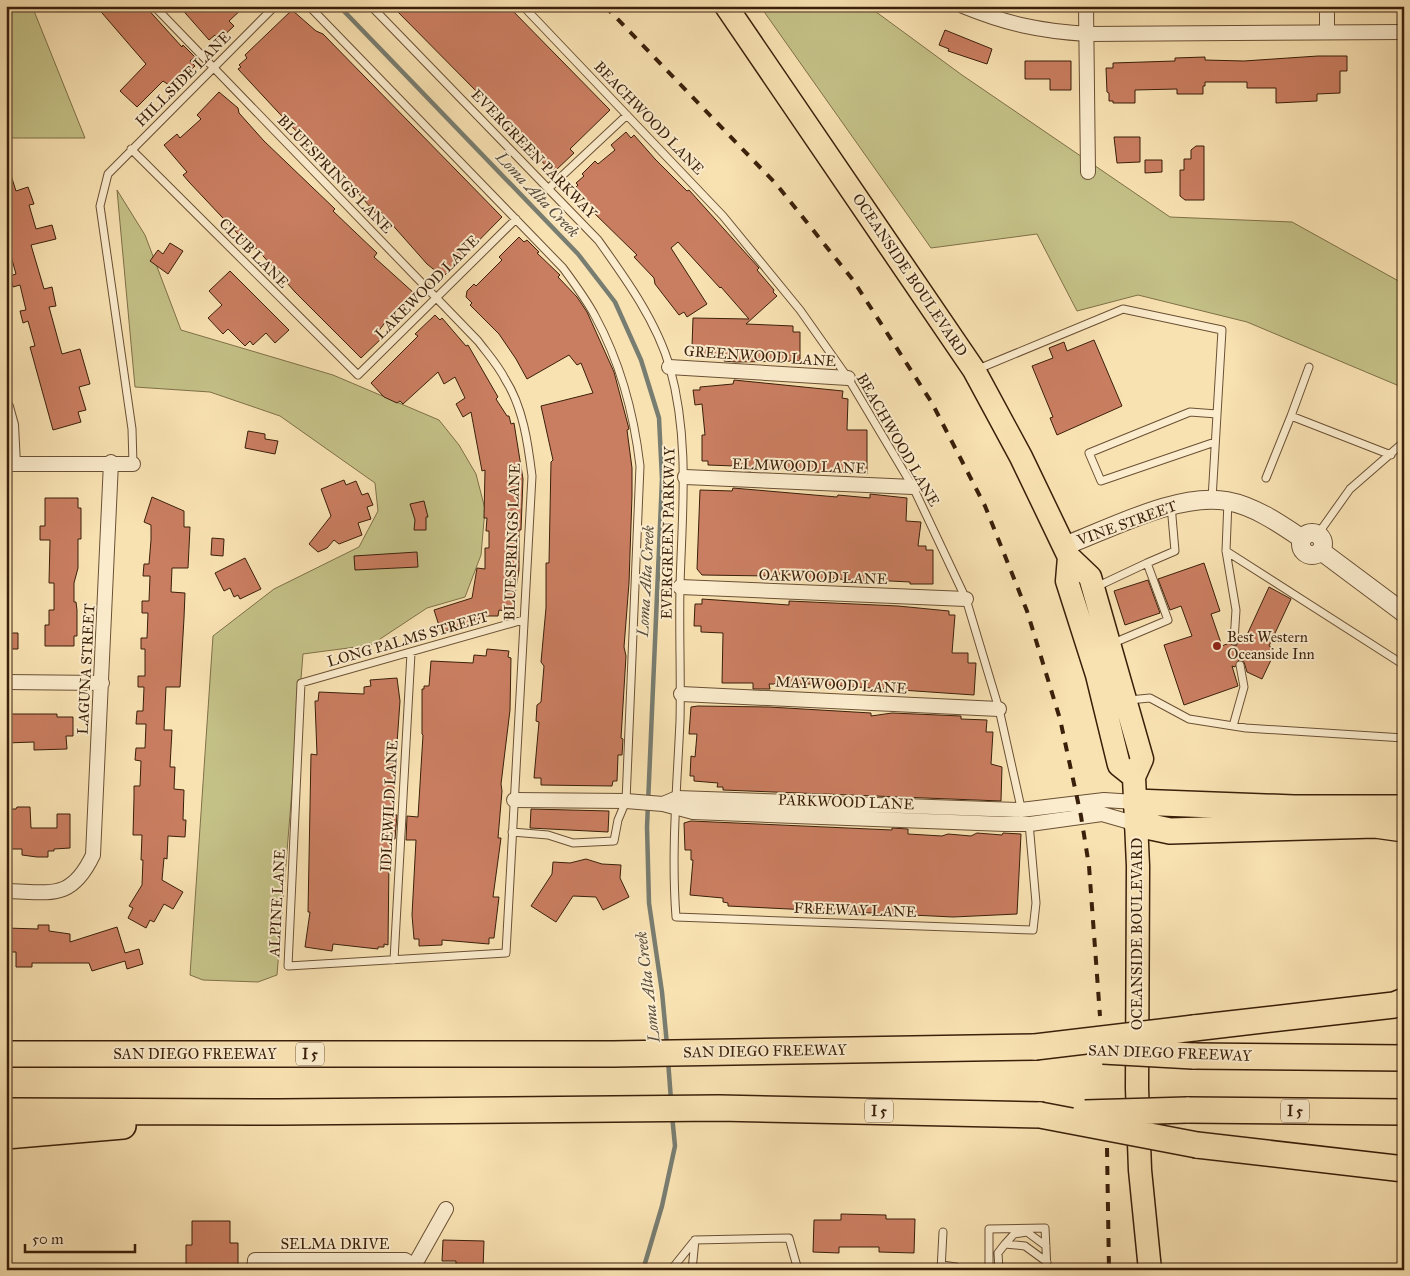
<svg xmlns="http://www.w3.org/2000/svg" width="1410" height="1276" font-family="'IM FELL Great Primer',serif">
  <style>
    .green { fill: #c4c187; stroke: #7f7048 }
    .lines { fill: none; stroke-linecap: round; stroke-linejoin: round }
    .stream { stroke: #787d71; stroke-width: 4.5 }
    .building { fill: #ca7e61; stroke: #3a1f0a }
    .service-casing { stroke: #6a5034; stroke-width: 9 }
    .minor-casing { stroke: #6a5034; stroke-width: 16 }
    .tertiary-casing { stroke: #6a5034; stroke-width: 20 }
    .primary-casing { stroke: #3a1f0a; stroke-width: 25 }
    .motorway-casing { stroke: #3a1f0a; stroke-width: 28 }
    .service { stroke: #fbeccd; stroke-width: 7 }
    .minor { stroke: #fbeccd; stroke-width: 14 }
    .tertiary { stroke: #fbeccd; stroke-width: 18 }
    .primary { stroke: #f9e2b2; stroke-width: 22 }
    .motorway { stroke: #f9e2b2; stroke-width: 25 }
    .rail { stroke: #3a1f0a; stroke-width: 4; stroke-dasharray: 9 9; stroke-linecap: butt }
    .motorway-bridge-casing { stroke: #3a1f0a; stroke-width: 28; stroke-linecap: butt }
    .motorway-bridge { stroke: #f9e2b2; stroke-width: 25 }
    .poi-dot { fill: #8f2418; stroke: #fbeccd; stroke-width: 2 }
    .labels { text-anchor: middle; stroke-width: 4; stroke-linejoin: round; paint-order: stroke }
    .shield { fill: #fbeccd; stroke: #745c44; stroke-width: 1 }
    .shield-label { font-size: 14px; font-weight: bold; fill: #3a1f0a }
    .street-label { font-size: 15px; fill: #3a1f0a; stroke: #fbeccd }
    .poi-label { font-size: 15px; fill: #3a1f0a; stroke: #fbeccd; text-anchor: start }
    .water-label { font-size: 16px; font-style: italic; fill: #594e3e; stroke: #fbeccd }
  </style>
  <rect width="100%" height="100%" fill="#f9e2b2"/>
  <filter id="stains"><feTurbulence type="fractalNoise" baseFrequency=".004" numOctaves="4"/><feColorMatrix values="0 0 0 0 .2 0 0 0 0 .09 0 0 0 0 .02 0 0 0 .5 -.17"/></filter>
  <radialGradient id="worn" r=".72"><stop offset=".6" stop-color="#630" stop-opacity="0"/><stop offset="1" stop-color="#630" stop-opacity=".3"/></radialGradient>
  <path class="green" d="M6,6H32L85,138H6Z
    M760,6H868L962,75L1170,217L1292,222L1404,284V388L1247,322L1138,295L1077,311L1037,234L931,248Z
    M117,190L145,235L181,330L333,375L439,420L459,445L476,474L485,509L481,555L465,597L427,608L371,645L303,654L277,975L258,982L203,980L190,975L213,636L274,589L359,547L378,511L375,483L280,416L210,392L135,387Z"/>
  <g class="lines">
    <path class="stream" d="M339,6L578,254L615,302L641,360L659,418L662,479L647,827L649,903L662,992L667,1045
      M668,1060L671,1100
      M643,1270L662,1206L675,1146L672,1115"/>
  </g>
  <path class="building" d="M96,6H145L182,47L183,45L195,57L190,61L195,66L172,87L163,81L137,107L120,91L146,64Z
    M179,6H245L229,21L234,26L219,40L215,35L209,40Z
    M392,6H424L429,12L435,6H508L610,110L570,149L574,153L555,171L550,166L548,168L480,95Z
    M292,10L316,31L323,34L502,217L443,277L427,264L381,212L377,215L339,171L291,126L238,69L241,67L239,65L247,58L245,55Z
    M945,30L992,49L987,64L948,51L949,49L939,45Z
    M1318,56H1347V71H1340V93L1317,94V101L1276,103V88H1247V82H1205V86H1203V94H1177V89L1135,90V103H1113V101H1109V93L1107,92L1106,68H1113V63L1175,61V58L1205,57V60L1244,61Z
    M1025,61H1071V90H1050V79H1025Z
    M219,92L238,108L239,113L264,141L335,209L333,211L377,253L374,257L415,294L403,310L398,306L377,333L382,338L361,358L295,292L256,248L253,250L189,182L183,175L187,172L164,145L177,134L180,138L201,119L197,115Z
    M626,132L631,138L634,135L655,159L687,191L689,190L759,268L757,270L774,290L773,292L777,296L746,324L793,326V332H800V361L736,362L724,361V358L698,357V346H692L693,318L749,319L721,287L720,288L678,242L671,248L707,304L687,317L684,312L679,315L655,284L654,278L634,257L637,255L591,210L593,207L575,188L578,185L576,183L584,176L582,174L595,161L598,164L615,150L611,145Z
    M1114,137H1140V162L1117,163Z
    M1196,146H1204V200H1185L1180,196V170H1184V159H1191V150Z
    M1145,160H1162V172L1145,173Z
    M9,169L16,191L28,187L34,204L29,205L36,229L52,225L56,239L31,245L44,289L52,287L56,306L49,307L62,354L80,349L90,384L79,387L86,410L78,412L81,422L53,430L30,347L35,346L28,321L23,323L20,311L26,310L20,285L13,287L10,276L16,274L9,249L6,250V170Z
    M519,237L524,242L527,240L539,252L537,253L560,275L558,277L577,297L587,312L614,372L629,429L627,430L632,468V496L629,583L624,647L626,656L621,738L623,739L622,755H618L617,781H613L612,786L541,785V778H534L539,722L536,721L537,705L541,702L544,666L541,662L546,608V563H549L551,462L553,460L541,406L593,393L581,363L577,365L569,355L527,379L516,359L499,334L470,305L472,303L466,297L467,291L474,284L476,286L502,260L499,257Z
    M170,243L183,251L168,274L150,261L158,250L163,254Z
    M230,271L289,330L275,343L266,333L253,345L250,341L245,346L228,329L223,334L208,318L222,305L209,291Z
    M435,315L440,320L442,318L466,346L468,345L498,397L496,399L507,416H509L511,424L514,423L523,479L521,530H519V570L512,612L499,610L498,616H480L479,622L441,632L434,610L472,598L477,568L485,569V548H489V531H486L487,518H484L485,470L482,471L471,412L463,417L456,404L465,398L455,377L444,384L438,372L403,404L400,401L397,403L384,397L371,383L418,336L415,334Z
    M1094,340L1122,406L1057,435L1050,418L1053,417L1032,366L1053,358L1049,348L1064,342L1067,351Z
    M734,380L843,391L842,398L848,399L847,430H867V474L788,471V468H751V471L734,470L735,466L708,465V461H702V435H705L702,404L695,405L693,390H700V387L733,384Z
    M248,431L265,434V439L278,441L275,454L245,448Z
    M344,480L346,485L356,481L362,495L368,493L373,505L367,507L371,519L358,523L362,535L339,544L334,540L327,548L318,552L309,544L331,516L321,489Z
    M733,488L837,497L838,495L870,498V494L907,498L906,521L921,522L918,546H926V550H933V584H910V582L871,580V582L828,578V580H806V576L776,574H769V576L702,575L697,569L700,490L732,491Z
    M152,497L184,511V527H190L188,568H172L171,592L185,593L184,618L180,687H166L164,730H172L170,767H175L174,789L184,790L183,820H186L185,837L168,836L167,859L164,858L162,880L183,892L173,909L164,904L154,922L150,920L146,928L128,918L133,908L129,906L142,885L143,860H141L142,835H133L134,797V786H140L141,761L135,760L136,748H145L146,724H136L137,711H143L144,687H138V676H145V649H141V638H147L148,613H142V601H149L150,576H143L144,564H149L151,540V525L144,522Z
    M45,498H78V508H81V539H78V568L74,583V602H76L77,610V636H74V646H45V625H49V610H54V583H49L50,540H40V526H45Z
    M424,501L428,517H426V530H414L415,520L410,504Z
    M212,538L224,539L223,556L211,555Z
    M417,552L418,567L355,570L354,556Z
    M245,558L261,589L240,599L238,595L234,597L230,588L224,591L215,573Z
    M1204,563L1220,611L1211,614L1222,646L1229,643L1236,646L1239,640L1246,637L1269,587L1291,599L1269,646L1272,648L1267,659L1271,660L1262,679L1247,672L1244,662L1239,660L1235,667L1232,666L1238,686L1184,705L1164,645L1192,636L1181,606L1170,610L1158,579Z
    M1148,580L1160,613L1125,625L1114,591Z
    M702,599L789,605V601L898,606L949,611V615H955L952,653H968V663H976L974,695L813,684H769L770,689H753V683H722L723,633L701,632V626H694L695,604H702Z
    M6,633H18V649H6Z
    M487,649L509,651L508,657L511,658L510,710L501,784L502,791L498,838H501L493,897H499L494,938H489V944L442,940V945L419,946V939H414L412,915L416,840H406L407,816L418,817L423,735L422,734V689H424V686H429L431,661L473,663L474,655L486,656Z
    M397,678L400,701L392,815H397L395,839H392L389,860L388,945L384,944V947H378V949L333,944L332,951L305,947L310,912H308L311,754L317,755L315,701H318L319,692L364,694V687L371,686L370,680Z
    M698,706L769,707L871,713V716L892,713L961,716V719L987,720L986,732H993L991,764L1002,767L1001,801L723,790V787H717L718,783L694,781V776H690L691,756L695,757L697,734H689L691,707Z
    M6,714H57V717H73V736H66L67,749L34,750V742L6,743Z
    M17,807H30L31,828H57V814H70V848L54,849V851H48V857H37L22,855V849H11V846H6V809H16Z
    M531,809L609,811L608,832L530,828Z
    M691,821L892,830V828L908,829V834L942,836L948,834L971,836L977,833L1002,835L1003,833L1021,834L1017,914L953,917L728,906V903L723,902V898L690,895L693,860H691V850H685L684,823Z
    M586,859L602,864L621,865L620,878L629,897L603,910L596,897L573,896L556,922L531,906L552,874L553,862L570,863Z
    M38,925H49V931L70,934V942L117,927L125,953L139,949L143,964L127,969L125,961L92,971L89,963H32V967H16V952H6V928L38,929Z
    M841,1214L886,1215V1219H915L914,1253L879,1252V1247H839V1253L813,1252L814,1220H841Z
    M192,1221H230V1243H238V1270H186V1245H192Z
    M443,1240L484,1241L483,1270H456V1261H442Z"/>
  <g class="lines">
    <g class="service-casing">
      <path id="service" d="M154,6L478,341C487,353 498,365 505,379C523,407 528,443 532,476L506,953L288,966L301,683L523,620
        M309,6L563,268C574,283 586,299 595,316C620,362 634,414 640,466L626,801L618,820L614,841L573,843L548,835L512,832
        M371,6L598,240C626,279 657,322 670,368C690,440 682,512 680,586C679,631 681,676 680,721C677,787 671,852 676,917L1033,930L1036,903L1029,823
        M523,6L723,216L800,310L848,378L913,487L966,599L999,709L1022,812
        M131,149L358,375L516,219
        M549,188L627,115
        M978,369L1123,309L1222,330L1212,499
        M1291,416L1309,367
        M1215,442L1101,481L1089,453L1190,412L1217,414
        M133,464L132,429L100,206L108,174L275,6
        M1266,478L1291,416L1391,455
        M1228,501L1226,551L1236,610L1234,641
        M1318,534L1350,489L1404,442
        M1226,551L1404,665
        M1147,563L1175,551L1171,505
        M1096,587L1147,563L1168,620L1111,644
        M1129,700L1150,698L1189,719L1246,728L1404,738
        M1233,726L1244,687L1240,665
        M394,960L411,653
        M1005,1244L1014,1234L1027,1232L1046,1246
        M942,1265L956,1267L958,1270
        M671,1270L695,1240
        M692,1270L695,1240L789,1238L798,1270
        M941,1270L943,1232
        M989,1270V1229L1045,1228L1047,1270
        M999,1270L998,1253L1005,1244L1025,1246L1047,1262"/>
    </g>
    <g class="minor-casing">
      <path id="minor" d="M963,6C1007,24 1040,31 1087,34L1404,32
        M1086,6L1088,172
        M1327,6V32
        M669,367L848,378
        M6,407L11,425L13,464
        M6,464H133
        M685,477L913,487
        M680,587L966,599
        M6,682L102,683
        M681,694L999,709
        M514,800L626,801L663,804
        M1135,802L1104,800L1021,810L677,798L663,804L693,812L1005,824H1030L1102,814L1137,824
        M6,891C51,892 71,901 93,855L111,462
        M414,1266L446,1209
        M254,1270L255,1260H405L416,1267V1270"/>
    </g>
    <g class="tertiary-casing">
      <path id="tertiary" d="M1301 544a11 11 0 1 1 22 0a11 11 0 1 1-22 0Z
        M1064,546C1110,529 1178,492 1227,501C1254,506 1279,523 1301,538
        M1321,551L1404,613"/>
    </g>
    <g class="primary-casing">
      <path id="primary" d="M726,6L974,370L1021,457L1069,557L1090,577L1142,759L1134,777L1138,866L1137,1088L1140,1170L1150,1270
        M1069,557L1067,581L1097,675L1119,765L1134,777"/>
    </g>
    <g class="motorway-casing">
      <path id="motorway" d="M1135,802L1294,808H1404
        M1137,824L1170,831L1375,825L1404,829
        M1194,1028L1394,1005L1404,1001
        M6,1054H613L1035,1047
        M1193,1056L1404,1058
        M1187,1110L1404,1112
        M6,1111L280,1112L719,1108L1040,1115
        M6,1136L123,1126
        M1197,1145L1404,1169"/>
    </g>
    <use href="#service" class="service"/>
    <use href="#minor" class="minor"/>
    <use href="#tertiary" class="tertiary"/>
    <use href="#primary" class="primary"/>
    <use href="#motorway" class="motorway"/>
    <path class="rail" d="M605,6L777,185L853,280L932,403L985,506L1027,611L1060,719L1081,816L1089,866L1100,1016
      M1107,1148L1109,1270"/>
    <g class="motorway-bridge-casing">
      <path id="motorway-bridge" d="M1035,1047L1194,1028
        M1103,1051L1193,1056
        M1085,1113L1187,1110
        M1040,1115L1197,1145"/>
    </g>
    <use href="#motorway-bridge" class="motorway-bridge"/>
  </g>
  <circle class="poi-dot" cx="1217" cy="646" r="5"/>
  <g class="labels">
    <g class="shield">
      <rect x="296" y="1042.5" width="28" height="23" rx="4"/>
      <rect x="865" y="1099.5" width="28" height="23" rx="4"/>
      <rect x="1281" y="1099.5" width="28" height="23" rx="4"/>
    </g>
    <g class="shield-label">
      <text x="310" y="1059">I 5</text>
      <text x="879" y="1116">I 5</text>
      <text x="1295" y="1116">I 5</text>
    </g>
    <g class="street-label">
      <text transform="translate(183 79) rotate(-45)" y="5">HILLSIDE LANE</text>
      <text transform="translate(649 118) rotate(46)" y="5">BEACHWOOD LANE</text>
      <text transform="translate(534 154) rotate(46)" y="5">EVERGREEN PARKWAY</text>
      <text transform="translate(335 174) rotate(46)" y="5">BLUESPRINGS LANE</text>
      <text transform="translate(254 253) rotate(45)" y="5">CLUB LANE</text>
      <text transform="translate(910 275) rotate(56)" y="5">OCEANSIDE BOULEVARD</text>
      <text transform="translate(427 287) rotate(-45)" y="5">LAKEWOOD LANE</text>
      <text transform="translate(760 356) rotate(4)" y="5">GREENWOOD LANE</text>
      <text transform="translate(898 440) rotate(60)" y="5">BEACHWOOD LANE</text>
      <text transform="translate(799 466) rotate(2)" y="5">ELMWOOD LANE</text>
      <text transform="translate(1127 523) rotate(-20)" y="5">VINE STREET</text>
      <text transform="translate(668 533) rotate(-89)" y="5">EVERGREEN PARKWAY</text>
      <text transform="translate(512 542) rotate(-88)" y="5">BLUESPRINGS LANE</text>
      <text transform="translate(823 577) rotate(2)" y="5">OAKWOOD LANE</text>
      <text transform="translate(408 639) rotate(-16)" y="5">LONG PALMS STREET</text>
      <text transform="translate(86 669) rotate(-87)" y="5">LAGUNA STREET</text>
      <text transform="translate(841 685) rotate(3)" y="5">MAYWOOD LANE</text>
      <text transform="translate(846 802) rotate(2)" y="5">PARKWOOD LANE</text>
      <text transform="translate(389 806) rotate(-87)" y="5">IDLEWILD LANE</text>
      <text transform="translate(277 903) rotate(-87)" y="5">ALPINE LANE</text>
      <text transform="translate(855 910) rotate(2)" y="5">FREEWAY LANE</text>
      <text transform="translate(1137 934) rotate(-90)" y="5">OCEANSIDE BOULEVARD</text>
      <text transform="translate(765 1051) rotate(-1)" y="5">SAN DIEGO FREEWAY</text>
      <text transform="translate(1170 1053) rotate(2)" y="5">SAN DIEGO FREEWAY</text>
      <text x="195" y="1059">SAN DIEGO FREEWAY</text>
      <text x="335" y="1249">SELMA DRIVE</text>
    </g>
    <g class="poi-label">
      <text x="1227" y="642">Best Western<tspan x="1227" dy="17">Oceanside Inn</tspan></text>
    </g>
    <g class="water-label">
      <text transform="translate(538 194) rotate(46)" y="6">Loma Alta Creek</text>
      <text transform="translate(645 581) rotate(-87)" y="6">Loma Alta Creek</text>
      <text transform="translate(647 987) rotate(-97)" y="6">Loma Alta Creek</text>
    </g>
  </g>
  <rect width="1410" height="1276" fill="none" stroke="#f9e2b2" stroke-width="25"/>
  <rect x="8" y="8" width="1395" height="1261" fill="none" stroke="#3a1f0a" stroke-width="2.5"/>
  <rect x="12" y="12" width="1385" height="1251" fill="none" stroke="#3a1f0a"/>
  <path d="M25 1244v8h110v-8" fill="none" stroke="#3a1f0a" stroke-width="2.5"/>
  <text x="32" y="1244" font-size="15" fill="#3a1f0a" stroke="#fbeccd" stroke-width="4" paint-order="stroke">50 m</text>
  <rect width="100%" height="100%" filter="url(#stains)"/>
  <rect width="100%" height="100%" fill="url(#worn)"/>
</svg>
